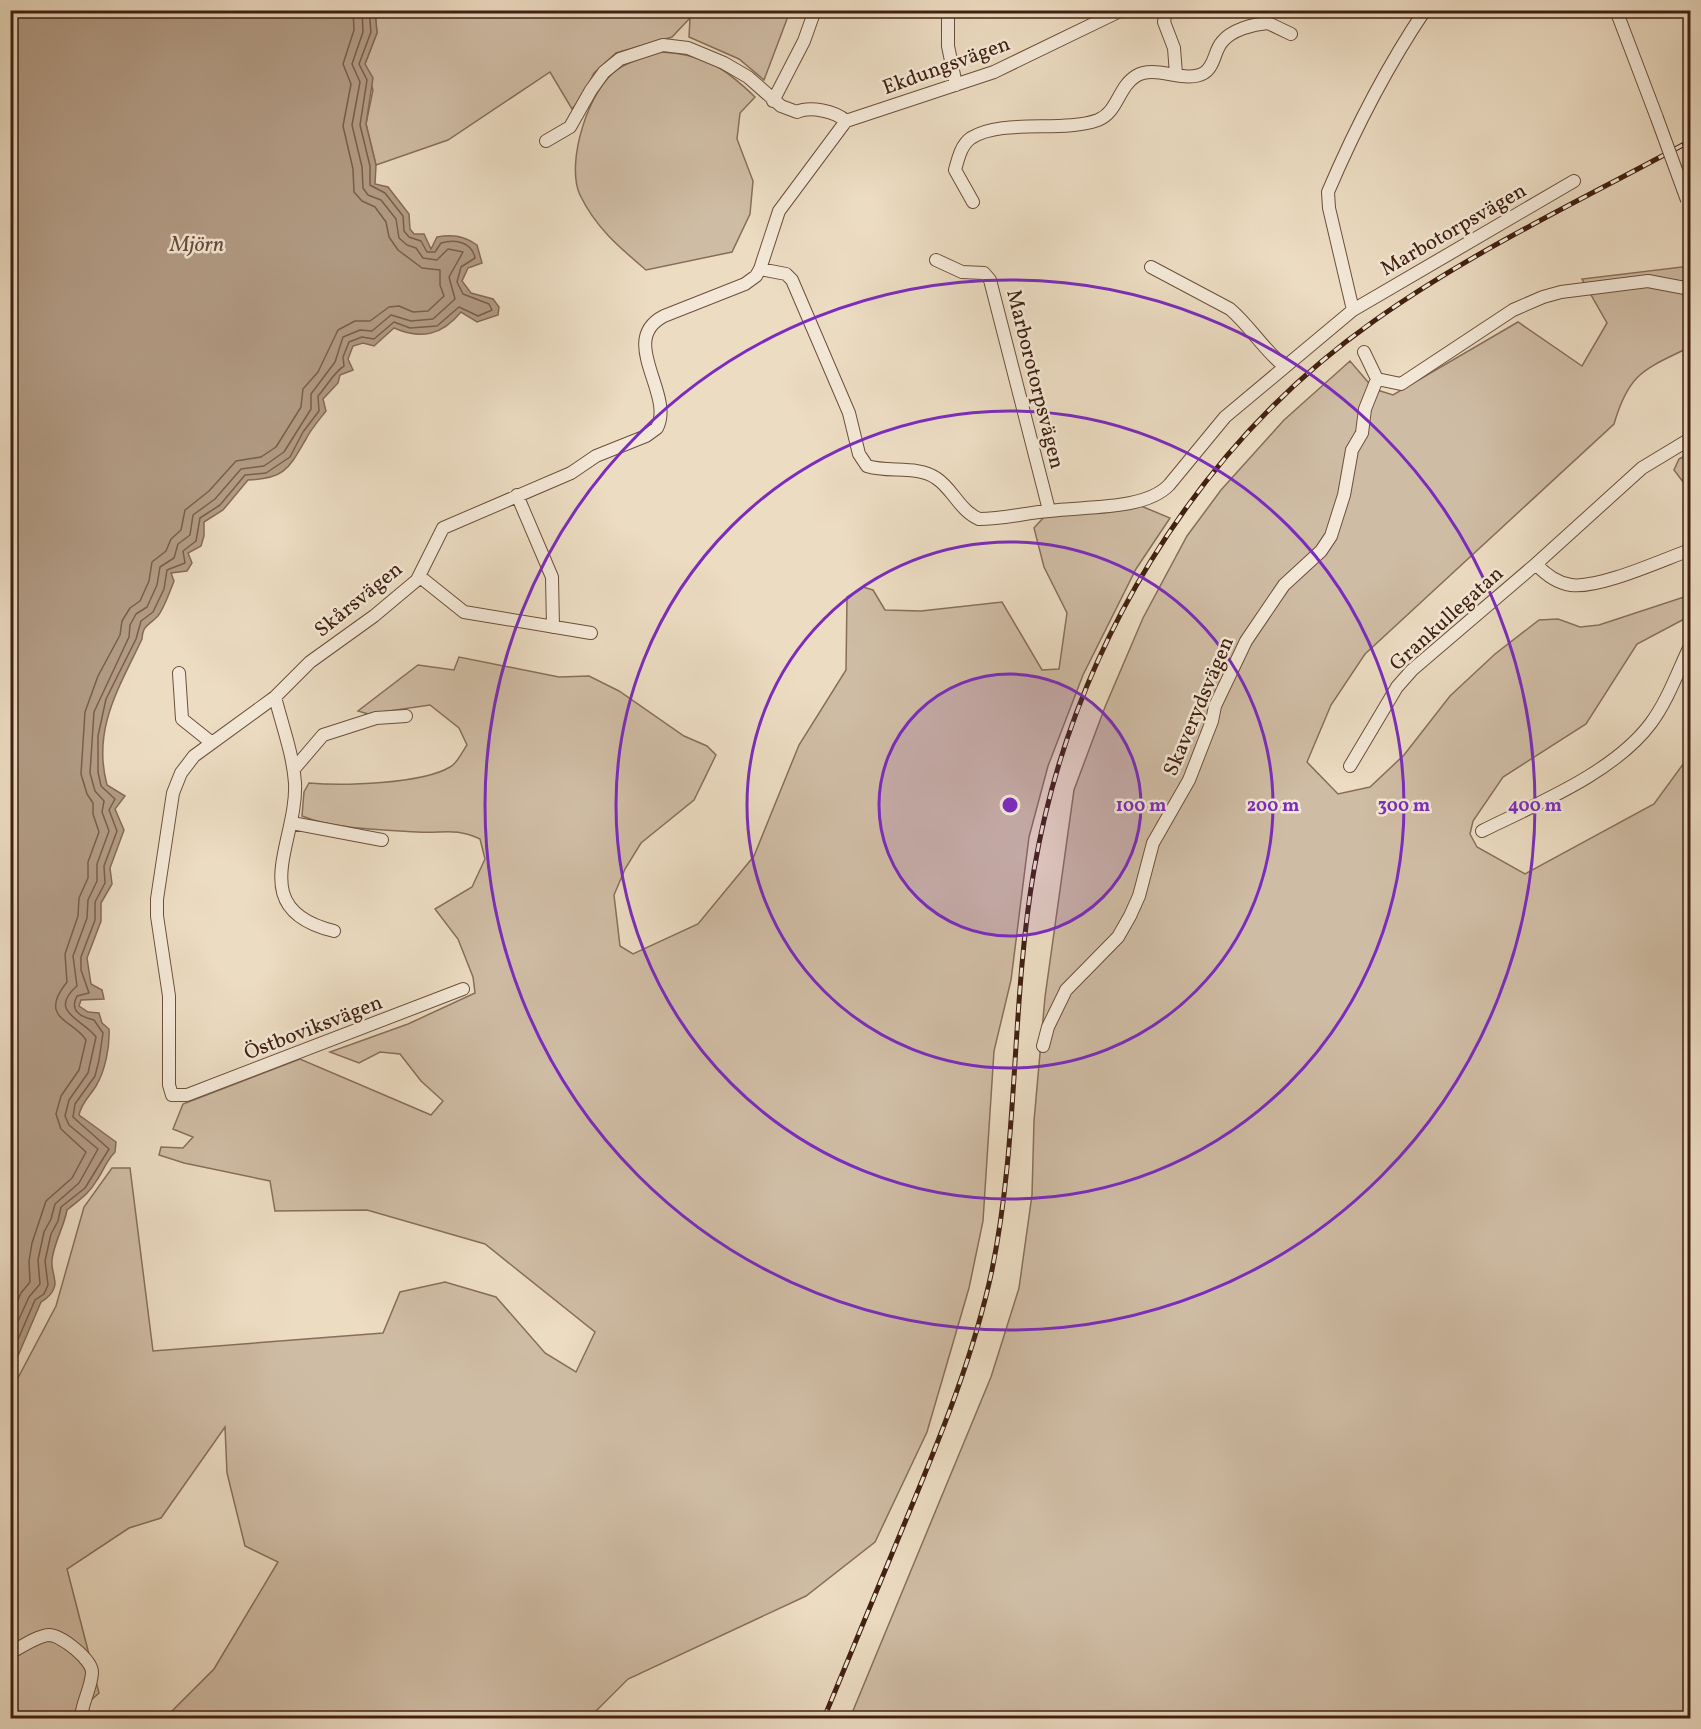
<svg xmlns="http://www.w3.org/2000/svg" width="1701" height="1729" font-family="Vollkorn,serif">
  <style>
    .green { fill: #cfbca4; stroke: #886e5a; stroke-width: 1.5 }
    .water { fill: #b29c85; stroke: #856a56; stroke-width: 1.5 }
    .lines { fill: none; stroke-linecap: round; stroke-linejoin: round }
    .shore { stroke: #7a5e4a; stroke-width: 1.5 }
    .minor-casing { stroke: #6c4f3c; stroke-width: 14 }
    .minor { stroke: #f3e8d7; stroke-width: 12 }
    .rail-casing { stroke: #412010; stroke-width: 5 }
    .rail { stroke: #f3e8d7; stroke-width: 3; stroke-dasharray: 9; stroke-linecap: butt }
    .minor-bridge-casing { stroke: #6c4f3c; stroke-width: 14; stroke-linecap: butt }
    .minor-bridge { stroke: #f3e8d7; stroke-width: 12 }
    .ring { fill: none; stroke: #7b2cbf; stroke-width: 3 }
    .labels { text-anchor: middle; stroke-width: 5; stroke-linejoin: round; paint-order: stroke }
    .street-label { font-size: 21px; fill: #412010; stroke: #f3e8d7 }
    .water-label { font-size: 22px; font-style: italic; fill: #694b39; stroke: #f3e8d7 }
    .centre { fill: #7b2cbf; stroke: #f3e8d7; stroke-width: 3 }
    .ring-label { font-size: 18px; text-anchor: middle; font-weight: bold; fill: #7b2cbf; stroke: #f3e8d7; stroke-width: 5; stroke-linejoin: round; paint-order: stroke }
  </style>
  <rect width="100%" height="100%" fill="#ecdcc2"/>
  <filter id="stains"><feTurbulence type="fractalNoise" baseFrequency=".00333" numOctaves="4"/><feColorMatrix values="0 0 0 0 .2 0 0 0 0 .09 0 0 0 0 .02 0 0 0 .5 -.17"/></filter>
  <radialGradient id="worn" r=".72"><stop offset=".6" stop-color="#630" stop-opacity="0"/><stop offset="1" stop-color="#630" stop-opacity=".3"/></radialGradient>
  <path class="green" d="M375,11H790L764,80L739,59L689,37L690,18L672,37L616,53L594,73L582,97L572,109L550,72L448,140L376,165L366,124L373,90L365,64L377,33Z
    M661,52C704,54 724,67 755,97L740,113L737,139L753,181L750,214L732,252L646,270C619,247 596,228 580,195C565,163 589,88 618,69C630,61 647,56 661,52Z
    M1690,266V347C1645,369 1629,372 1614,424L1365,654L1331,705L1307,762L1338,794L1370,787L1404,755L1450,696L1495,654L1539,620L1558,619L1580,627L1599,625L1690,595V616L1637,644L1586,724L1503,777L1473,821L1470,834L1477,847L1525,874L1654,804L1689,756L1690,697V1718H850L991,1377L1019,1288L1032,1195L1034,1121L1045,997L1074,790L1105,707L1143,618L1187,536L1221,490L1284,420L1350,361L1374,389L1393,395L1518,322L1582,366L1607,323L1582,279Z
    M1690,453V491L1674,470L1679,459Z
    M1141,506L1170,518L1136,569L1083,675L1048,766L1029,837L1011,980L994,1051L983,1221L969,1288L927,1432L875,1542L806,1596L628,1679L589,1718H165L214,1669L278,1562L245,1546L227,1473L225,1427L161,1518L129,1528L67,1569L99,1693L71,1718H11L10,1393L56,1306L84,1207L112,1168H130L153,1351L383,1333L400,1292L445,1282L496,1297L545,1353L576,1372L595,1332L485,1244L367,1210L275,1211L270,1181L184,1163L159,1155L161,1147L183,1148L193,1137L173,1129L183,1104L300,1059L431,1115L443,1101L421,1081L400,1054L380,1052L359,1063L330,1052L408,1024L475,993L473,977L458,939L435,909L472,887L485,859L480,839C454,827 443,834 417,832C383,830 333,829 302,816L304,792L309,783C342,786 422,784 450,767C457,764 462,752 467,745L459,728L430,705L368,714L358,711L418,665L454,670L459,657L559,677L589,676L619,691L684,736L707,746L716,755L694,800L641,843L625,869L614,895L620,946L633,954L698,924L754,856L799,745L846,670L847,597L863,587L873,590L885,610L921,611L1002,602L1042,670L1059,669L1067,613L1044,567L1034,528L1044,517Z"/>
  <path class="water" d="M11,10L375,11L377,33L365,64L373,78L366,124L376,165L375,184L388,187L409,214L410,229L414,234H424L431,249L437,237C453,234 464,236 477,245L482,263L468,268L462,281L471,293L493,299L499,307L498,315L477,322L461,312C442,335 422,340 394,328L374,346L363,343L353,346L348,359L353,370L340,375L338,383L323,399L326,411C319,420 311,429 306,439C289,468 285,479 248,480L223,510L204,522V536L201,546L188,553L192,563L187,571L171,573L174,581C171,589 162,612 157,617C148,626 143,625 142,639C119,688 92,729 107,785L125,796L115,809L124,830L110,868L112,884L101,903V921L87,958L91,984L102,990L104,999L81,1000L79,1006L88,1012L99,1013L102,1023L109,1029C110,1047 105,1071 96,1086C90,1096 81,1103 79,1115L116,1142L115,1152C106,1161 104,1170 97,1180C89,1194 79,1200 67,1210C64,1227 54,1242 52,1260C51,1269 55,1276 55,1284C54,1292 47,1299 41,1302L11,1372Z"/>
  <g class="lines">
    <path class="shore" d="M10,1319L21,1293L30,1282L29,1261L32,1243L46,1201L72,1178L86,1152L61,1129L56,1114L61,1096L79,1070L86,1040C74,1020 37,1019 67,982L65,954L78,916L79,898L88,878V862L99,832L93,814V803L87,794L81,774L85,712L98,676L120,635L122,621L130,608L140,601L149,581L152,562L166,551L171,539L181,530L185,510L209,491L236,461L261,457L276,447L301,407L303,389L318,372L338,330L355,321H370L389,307L399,306L413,312L428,311L444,296L440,285V270L422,268L398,250L389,237L386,222L375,207L362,201L354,192L353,169L343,126L351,84L343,64L354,30L353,10
      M10,1339L29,1297L40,1284L38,1260L44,1232L51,1219L55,1204L79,1183L98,1149L69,1125L65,1116L69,1100L88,1073L96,1037C83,1019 47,1012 77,986L73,956L87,918L88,900L97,881V864L109,831L102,812L104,801L95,791L90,773L94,712L129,637L130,625L136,614L147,607L157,585L160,567L174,558L178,544L190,535L193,515L215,499L241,469L264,466L284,452L311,409V394L335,362L343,337L360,330L372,331L391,315L411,321L433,319L455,299L449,277L463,252L448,249L437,260L423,258L416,248L407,245L399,238L396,219L381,200L368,195L363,188L362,167L352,125L360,82L352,64L363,32L362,10
      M10,1358L35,1300L44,1294L48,1285L45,1261L51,1234L58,1221L61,1207L85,1188L109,1149L73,1117L75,1104L95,1076L99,1060L103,1033L94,1020C81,1017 69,1011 77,996L89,993L81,970V957L95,920V902L105,883L104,866L117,831L109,810L115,799L101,786L98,772V736L106,699L136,639L141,621L153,612L164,589L167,570L185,563L183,551L196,541L200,518L220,505L245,475L266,473L290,457L303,432L319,411L318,396C327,386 334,372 344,366L343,357L349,342L362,337L374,339L394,322L410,328L437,326L459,307L478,316L492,310L489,304L463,294L457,282L461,267L475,258C472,242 456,239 441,243L435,252H427L421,241L409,237L404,231L403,216L385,193L370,185V166L360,125L367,80L359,64L371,32L369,10"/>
    <g class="minor-casing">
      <path id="minor" d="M948,10V46L956,85
        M1166,10L1164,22L1174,48L1176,74
        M1616,10L1657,118
        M773,101L804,41L815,10
        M546,141L570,127L591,90L604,72L620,59L663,45L688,48L724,63L748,77L781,106L797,112C810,106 835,111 846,121
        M973,202L955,170C958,159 961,145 971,138C1002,118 1063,133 1098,120C1118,112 1118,87 1136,76C1155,64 1185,84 1204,73C1215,66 1214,51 1222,42C1231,30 1253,24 1268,23L1291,34
        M936,260L962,272L984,273L990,280L1049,510
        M1151,267L1230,309C1250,326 1263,349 1284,366
        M760,269L786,274L792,280L849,413L859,454L867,466C888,473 917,465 936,478C953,489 959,510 979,519C1003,519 1025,513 1049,511C1083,506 1144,511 1169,485L1225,417L1353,310L1329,208L1328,192C1354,131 1388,65 1425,10
        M1353,310L1574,181
        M1364,352L1377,379L1401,384L1513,310L1543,297L1561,292L1648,281L1690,289
        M517,495L552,577L553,627
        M1536,564C1546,575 1557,583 1571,585C1599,589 1662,560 1690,550
        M419,576L464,612L591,633
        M179,673L182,719L212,743
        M275,697C282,725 293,754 295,783C298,842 243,909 334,931
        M1350,766L1397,687L1412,670L1536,564L1642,468L1690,439
        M294,769L323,735L376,718L406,716
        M292,823L382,840
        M1482,831C1536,804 1614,773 1651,723C1668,700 1678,671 1690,646
        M463,989L187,1095H172L169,1085V996L157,916V899L173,793L181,773L194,756L275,697L310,662L374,616L417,580L443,528L571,473L596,456L646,436L657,428C675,394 617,340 664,316L745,284L756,276L760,269L779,211L846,121L994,72L1122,10
        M1043,1046L1048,1027L1066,990L1118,937L1130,916L1139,896L1153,843L1189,780L1212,721L1215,706L1246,641L1284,585L1321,551L1331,536L1344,495L1352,450L1362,433L1365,409L1377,379
        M10,1653C21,1647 37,1636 49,1635C61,1635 93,1660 92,1673C91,1689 82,1702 81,1718"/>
    </g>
    <use href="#minor" class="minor"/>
    <g class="rail-casing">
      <path id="rail" d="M824,1718C852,1650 880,1583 908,1515C941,1435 974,1355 992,1270C1019,1138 1011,1002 1034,870C1071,653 1194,448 1374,321C1472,251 1584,199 1690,141"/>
    </g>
    <use href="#rail" class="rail"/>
    <g class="minor-bridge-casing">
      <path id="minor-bridge" d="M1657,118L1687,200"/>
    </g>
    <use href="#minor-bridge" class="minor-bridge"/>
  </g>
  <circle cx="1010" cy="805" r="131" fill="#7b2cbf" fill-opacity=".12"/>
  <g class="ring">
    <circle cx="1010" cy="805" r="131"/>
    <circle cx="1010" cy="805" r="263"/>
    <circle cx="1010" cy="805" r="394"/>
    <circle cx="1010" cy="805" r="525"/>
  </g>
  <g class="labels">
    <g class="street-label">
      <text transform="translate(946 65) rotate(-20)" y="7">Ekdungsvägen</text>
      <text transform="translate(1453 229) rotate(-30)" y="7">Marbotorpsvägen</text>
      <text transform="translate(1036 379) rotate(76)" y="7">Marborotorpsvägen</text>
      <text transform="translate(358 599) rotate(-39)" y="7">Skårsvägen</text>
      <text transform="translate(1446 618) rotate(-42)" y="7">Grankullegatan</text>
      <text transform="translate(1198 706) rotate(-67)" y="7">Skaverydsvägen</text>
      <text transform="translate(313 1027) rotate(-21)" y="7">Östboviksvägen</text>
    </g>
    <g class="water-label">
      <text x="197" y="251">Mjörn</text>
    </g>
  </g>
  <circle cx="1010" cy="805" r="9" class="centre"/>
  <g class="ring-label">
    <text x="1141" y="811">100 m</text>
    <text x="1273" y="811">200 m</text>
    <text x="1404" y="811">300 m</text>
    <text x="1535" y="811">400 m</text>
  </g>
  <rect width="1701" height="1729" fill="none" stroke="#ecdcc2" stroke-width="36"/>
  <rect x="12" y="12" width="1677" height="1705" fill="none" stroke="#412010" stroke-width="3"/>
  <rect x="18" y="18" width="1665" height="1693" fill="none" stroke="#412010" stroke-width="1.5"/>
  <rect width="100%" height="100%" filter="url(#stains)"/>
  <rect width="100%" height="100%" fill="url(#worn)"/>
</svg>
